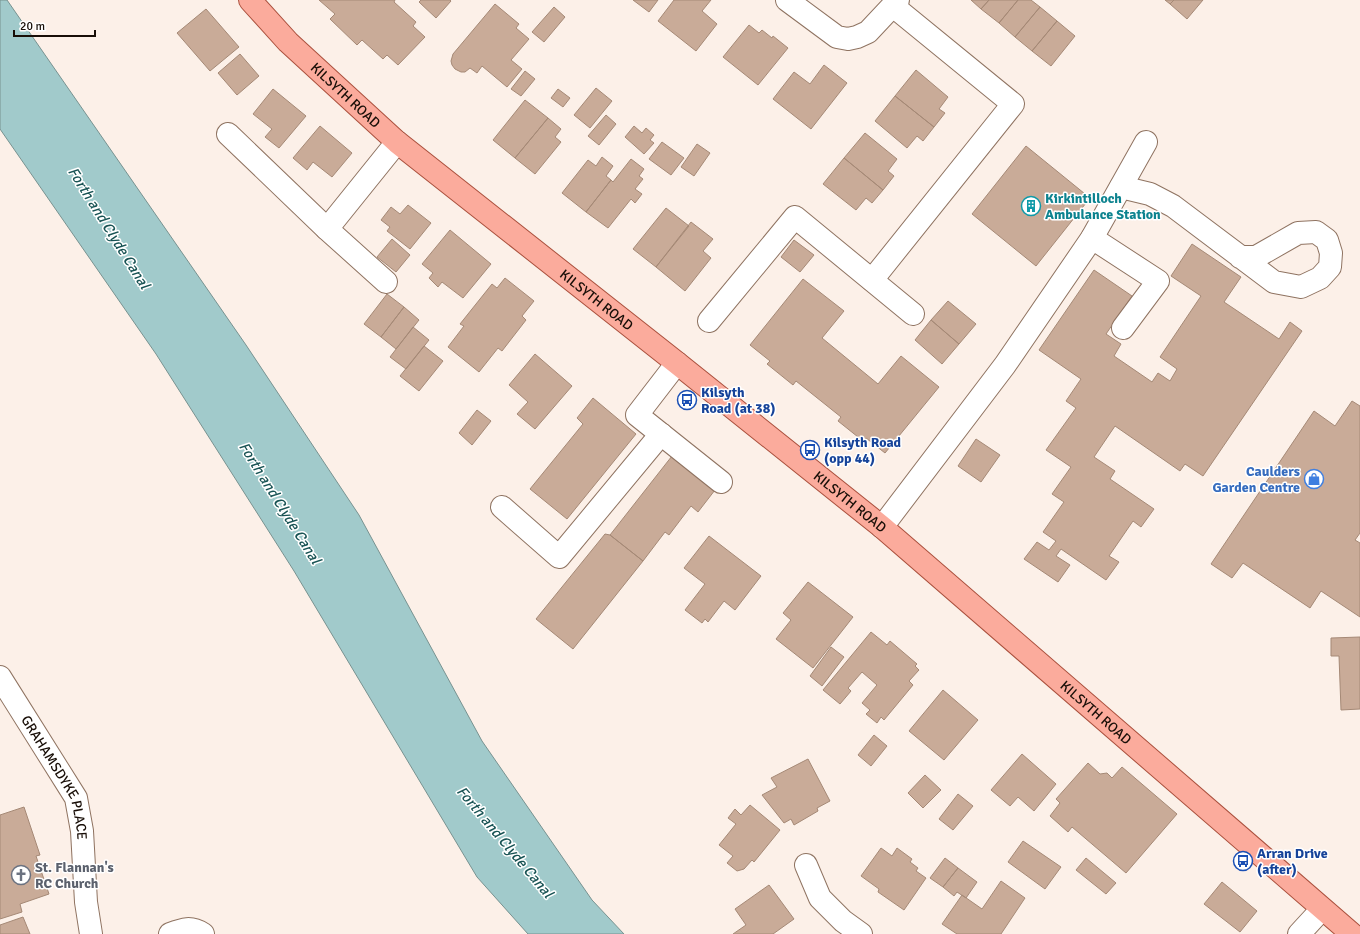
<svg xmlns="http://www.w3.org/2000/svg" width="1360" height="934" font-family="Signika,sans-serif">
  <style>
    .water { fill: #a1cacb; stroke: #789290 }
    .building { fill: #c9ab98; stroke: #a58976 }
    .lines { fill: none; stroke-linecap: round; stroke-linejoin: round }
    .minor-casing { stroke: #8f7361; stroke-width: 24 }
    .major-casing { stroke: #aa503d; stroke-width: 24 }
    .minor { stroke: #fff; stroke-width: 22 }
    .major { stroke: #fbab9c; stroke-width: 22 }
    .labels { text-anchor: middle; stroke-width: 3; stroke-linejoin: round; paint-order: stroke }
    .street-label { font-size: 14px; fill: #180e07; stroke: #fff }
    .culture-label { font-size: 14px; font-weight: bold; fill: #0d838f; stroke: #fff; text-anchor: start }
    .transit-label { font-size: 14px; font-weight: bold; fill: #164399; stroke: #fff; text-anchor: start }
    .shop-label { font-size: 14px; font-weight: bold; fill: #366cbe; stroke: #fff; text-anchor: end }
    .worship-label { font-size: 14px; font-weight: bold; fill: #5b616d; stroke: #fff; text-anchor: start }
    .water-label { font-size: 15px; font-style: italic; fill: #185354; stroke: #fff }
  </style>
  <rect width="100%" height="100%" fill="#fcf0e8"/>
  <path class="water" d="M0,0H7L246,345L359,515L482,741L592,900L624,934H528L477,877L294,571L156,354L0,129Z"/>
  <path class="building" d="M319,0H395L394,2L416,22L413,26L425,37L398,65L387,55L383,59L362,40L357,45L330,19L335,14Z
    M421,0H450L451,1L436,18L419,2Z
    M633,0H658L649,12Z
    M674,0H711L702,11L717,24L696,51L658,21Z
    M971,0H989L981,9Z
    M989,0H1018L999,23L981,9Z
    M1018,0H1031L1040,7L1015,37L999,23Z
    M1165,0H1174L1170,4Z
    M1174,0H1203L1187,19L1170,4Z
    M495,4L519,24L516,28L529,39L511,60L522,69L507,87L482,66L477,73L470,68L465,72H461L455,69L452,65L451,61L453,54Z
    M554,7L565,17L544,42L532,32Z
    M1040,7L1057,21L1032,51L1015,37Z
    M206,9L239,47L210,71L177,33Z
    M1057,21L1075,36L1051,66L1032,51Z
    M749,25L759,33L762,30L772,38L773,36L788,48L758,85L723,57Z
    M240,54L259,76L237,95L218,73Z
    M824,65L847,83L811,129L773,99L794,72L810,84Z
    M916,70L948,97L939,109L945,113L934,127L895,96Z
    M525,71L535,79L521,96L511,89Z
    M596,88L612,101L590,128L574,115Z
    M273,89L306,116L279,148L265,137L272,129L253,114Z
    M558,89L570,98L563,107L551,98Z
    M895,96L934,127L923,141L917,136L907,148L875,121Z
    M525,100L548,118L515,158L493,140Z
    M606,115L616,124L599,145L588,136Z
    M548,118L561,129L555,137L561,142L535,174L515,158Z
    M320,126L352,153L332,177L313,162L307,170L293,158Z
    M634,126L642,133L646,128L654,135L650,140L654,143L644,154L625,137Z
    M865,133L897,159L888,171L894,176L883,190L844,158Z
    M662,142L684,158L671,175L649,159Z
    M697,144L710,153L694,176L681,167Z
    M1026,146L1090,198L1036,266L972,214Z
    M602,157L613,166L606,176L611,180L586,212L562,193L588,160L596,166Z
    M844,158L883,190L872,203L866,198L856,210L823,184Z
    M631,159L644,169L639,176L643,179L635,189L642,194L635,203L631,199L608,228L586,212L611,180L613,182Z
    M408,205L431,223L410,249L387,231L390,227L381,220L391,207L400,214Z
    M666,208L689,226L656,267L633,249Z
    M691,222L713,239L703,251L711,258L685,291L656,267Z
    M450,230L491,264L463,298L442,282L438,287L429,278L433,273L422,264Z
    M392,239L410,255L396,272L377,257Z
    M794,240L814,255L800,272L781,257Z
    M1192,244L1241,277L1224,302L1279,339L1290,322L1302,331L1203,476L1185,464L1180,471L1115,426L1094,457L1115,471L1110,479L1154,509L1141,527L1133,521L1109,556L1119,562L1106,580L1061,549L1056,556L1070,565L1058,582L1024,559L1037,542L1049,550L1056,541L1043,532L1064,502L1052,494L1071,467L1046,450L1076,408L1066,401L1081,379L1039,350L1094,270L1132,296L1106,334L1121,344L1114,356L1152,382L1158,373L1170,381L1177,369L1160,357L1201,296L1171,276Z
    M505,278L534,301L522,316L526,320L502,351L498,348L479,372L448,347L464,326L460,324L492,284L497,288Z
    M803,279L844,311L822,338L878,384L901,356L939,387L885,453L866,438L863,441L838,421L841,417L796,381L793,385L767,364L770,361L750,345Z
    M387,294L404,307L381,337L364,324Z
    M948,301L976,324L959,344L931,320Z
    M404,307L419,320L396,349L381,337Z
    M931,320L959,344L942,364L915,340Z
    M413,327L429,340L406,369L390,357Z
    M424,346L443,361L419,391L400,376Z
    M535,354L572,386L535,429L517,414L528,402L509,385Z
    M593,398L636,434L567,519L530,489L583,424L577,418Z
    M1352,401L1360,406V533L1355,540L1360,543V617L1321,591L1310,608L1243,563L1232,578L1211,564L1314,411L1335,426Z
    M477,410L491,421L472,445L459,433Z
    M976,439L1000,455L981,482L958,466Z
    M672,456L715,490L698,512L691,506L669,535L665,532L643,561L610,535Z
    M605,534L610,535L643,561L573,649L536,619Z
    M709,536L761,576L735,610L724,601L708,622L705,619L702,623L685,610L705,584L684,568Z
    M808,582L853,617L813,668L776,639L791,620L783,613Z
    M871,632L887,645L890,641L917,664L915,666L919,670L909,681L913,685L884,720L881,717L877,723L866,714L870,710L862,703L877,685L862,672L848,688L851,691L840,704L823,690Z
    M1360,637V709L1341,710L1339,656H1331V638Z
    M831,647L844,657L822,686L810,676Z
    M943,690L978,720L944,760L909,731Z
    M874,735L887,746L871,766L858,755Z
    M1022,754L1056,784L1034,811L1018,797L1010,806L991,790Z
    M808,759L830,801L817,808L818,811L794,825L791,819L784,823L762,795L777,787L771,778Z
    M1088,763L1100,774L1107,773L1112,778L1122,767L1177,814L1126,873L1072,827L1068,832L1050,816L1060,803L1056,799Z
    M925,775L941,790L923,808L908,793Z
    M958,794L973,806L953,830L939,819Z
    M750,805L780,830L754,862L752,860L744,869L737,871L727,863L733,856L719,845L736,824L728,818L735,809L741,815Z
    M24,807L40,855L36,856L49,894L20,904L22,912L0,919V815Z
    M1023,841L1061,867L1045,889L1008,862Z
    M881,848L892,856L897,848L912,859L910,862L918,868L916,871L926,878L904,910L878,892L879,889L861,876Z
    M945,858L958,868L943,887L930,878Z
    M1086,858L1116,883L1106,894L1076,870Z
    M958,868L977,882L966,898L957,892L954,896L943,887Z
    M1001,881L1025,898L1001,934H957L942,924L962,895L982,909Z
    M1222,882L1257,911L1240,932L1204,904Z
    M769,885L794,919L773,934H733L746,925L735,909Z
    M23,917L30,934H0V925Z"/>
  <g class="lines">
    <g class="minor-casing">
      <g id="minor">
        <path d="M787,0L837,37L848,39L857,37L868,32L898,0"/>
        <path d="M228,134L327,229L386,282"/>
        <path d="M1121,187L1150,194L1173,206L1274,282L1301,287L1320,278L1330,267L1331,253L1327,240L1316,232L1298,233L1256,257H1240"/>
        <path d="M327,229L397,142"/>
        <path d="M1092,238L1158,281L1123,328"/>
        <path d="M872,280L1013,104L893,6"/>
        <path d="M709,321L795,217L913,314"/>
        <path d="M677,363L637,415L721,482"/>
        <path d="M502,507L559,557L661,434"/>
        <path d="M882,527L1005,365L1092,238L1146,142"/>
        <path id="s1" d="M0,677L76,798L82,831L86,902L91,934"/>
        <path d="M806,865L820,898L843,921L861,934"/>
        <path d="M170,934C183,929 191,926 203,934"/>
        <path d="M1299,934L1322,909"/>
      </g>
    </g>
    <g class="major-casing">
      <g id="major">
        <path id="s2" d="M250,0L288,42L397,142L677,363L882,527L1352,934"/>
      </g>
    </g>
    <use href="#minor" class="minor"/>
    <use href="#major" class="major"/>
  </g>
  <defs>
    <g id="building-ring" transform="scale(1)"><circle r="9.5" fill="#fff" stroke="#0f9aa8" stroke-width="1.5"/><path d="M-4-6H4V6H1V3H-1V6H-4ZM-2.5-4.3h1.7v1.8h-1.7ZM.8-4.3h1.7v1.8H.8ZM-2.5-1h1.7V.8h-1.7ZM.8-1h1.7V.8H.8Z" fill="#0f9aa8"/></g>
    <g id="bus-ring" transform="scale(1)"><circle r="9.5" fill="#fff" stroke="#1a4fb4" stroke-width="1.5"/><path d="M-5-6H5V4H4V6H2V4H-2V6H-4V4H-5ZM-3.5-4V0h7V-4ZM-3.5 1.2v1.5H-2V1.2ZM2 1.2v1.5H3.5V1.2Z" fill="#1a4fb4"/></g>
    <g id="shop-ring" transform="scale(1)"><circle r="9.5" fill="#fff" stroke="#3f7fe0" stroke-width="1.5"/><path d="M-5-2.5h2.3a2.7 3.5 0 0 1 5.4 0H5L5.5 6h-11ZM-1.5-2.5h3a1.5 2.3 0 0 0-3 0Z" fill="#3f7fe0"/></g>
    <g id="church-ring" transform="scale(1)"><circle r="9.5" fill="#fff" stroke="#6b7280" stroke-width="1.5"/><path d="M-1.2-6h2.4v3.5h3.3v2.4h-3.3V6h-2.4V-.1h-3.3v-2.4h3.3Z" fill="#6b7280"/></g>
  </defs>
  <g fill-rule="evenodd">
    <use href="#building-ring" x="1031" y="206"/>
    <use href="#bus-ring" x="687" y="400"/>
    <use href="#bus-ring" x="810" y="450"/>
    <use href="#shop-ring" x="1314" y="479"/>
    <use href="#bus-ring" x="1243" y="861"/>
    <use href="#church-ring" x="21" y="875"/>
  </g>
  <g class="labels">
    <g class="street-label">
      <text dy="5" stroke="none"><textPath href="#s2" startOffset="135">KILSYTH ROAD</textPath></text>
      <text dy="5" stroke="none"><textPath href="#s2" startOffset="459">KILSYTH ROAD</textPath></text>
      <text dy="5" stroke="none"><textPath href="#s2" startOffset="783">KILSYTH ROAD</textPath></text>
      <text dy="5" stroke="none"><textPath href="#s2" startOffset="1107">KILSYTH ROAD</textPath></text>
      <text dy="5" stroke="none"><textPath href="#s1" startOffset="116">GRAHAMSDYKE PLACE</textPath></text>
    </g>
    <g class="culture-label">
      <text x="1045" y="203">Kirkintilloch<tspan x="1045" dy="16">Ambulance Station</tspan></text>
    </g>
    <g class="transit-label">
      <text x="701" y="397">Kilsyth<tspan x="701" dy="16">Road (at 38)</tspan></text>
      <text x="824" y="447">Kilsyth Road<tspan x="824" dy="16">(opp 44)</tspan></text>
      <text x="1257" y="858">Arran Drive<tspan x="1257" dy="16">(after)</tspan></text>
    </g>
    <g class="shop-label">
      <text x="1300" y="476">Caulders<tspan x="1300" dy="16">Garden Centre</tspan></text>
    </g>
    <g class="worship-label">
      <text x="35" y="872">St. Flannan's<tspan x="35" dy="16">RC Church</tspan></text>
    </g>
    <g class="water-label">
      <text transform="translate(109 228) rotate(58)" y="5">Forth and Clyde Canal</text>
      <text transform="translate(280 503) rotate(58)" y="5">Forth and Clyde Canal</text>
      <text transform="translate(505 842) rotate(50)" y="5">Forth and Clyde Canal</text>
    </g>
  </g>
  <path d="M14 30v6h81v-6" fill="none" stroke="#180e07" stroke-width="2"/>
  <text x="20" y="30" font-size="12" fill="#180e07" stroke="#ffffff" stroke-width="3" paint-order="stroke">20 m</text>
</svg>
